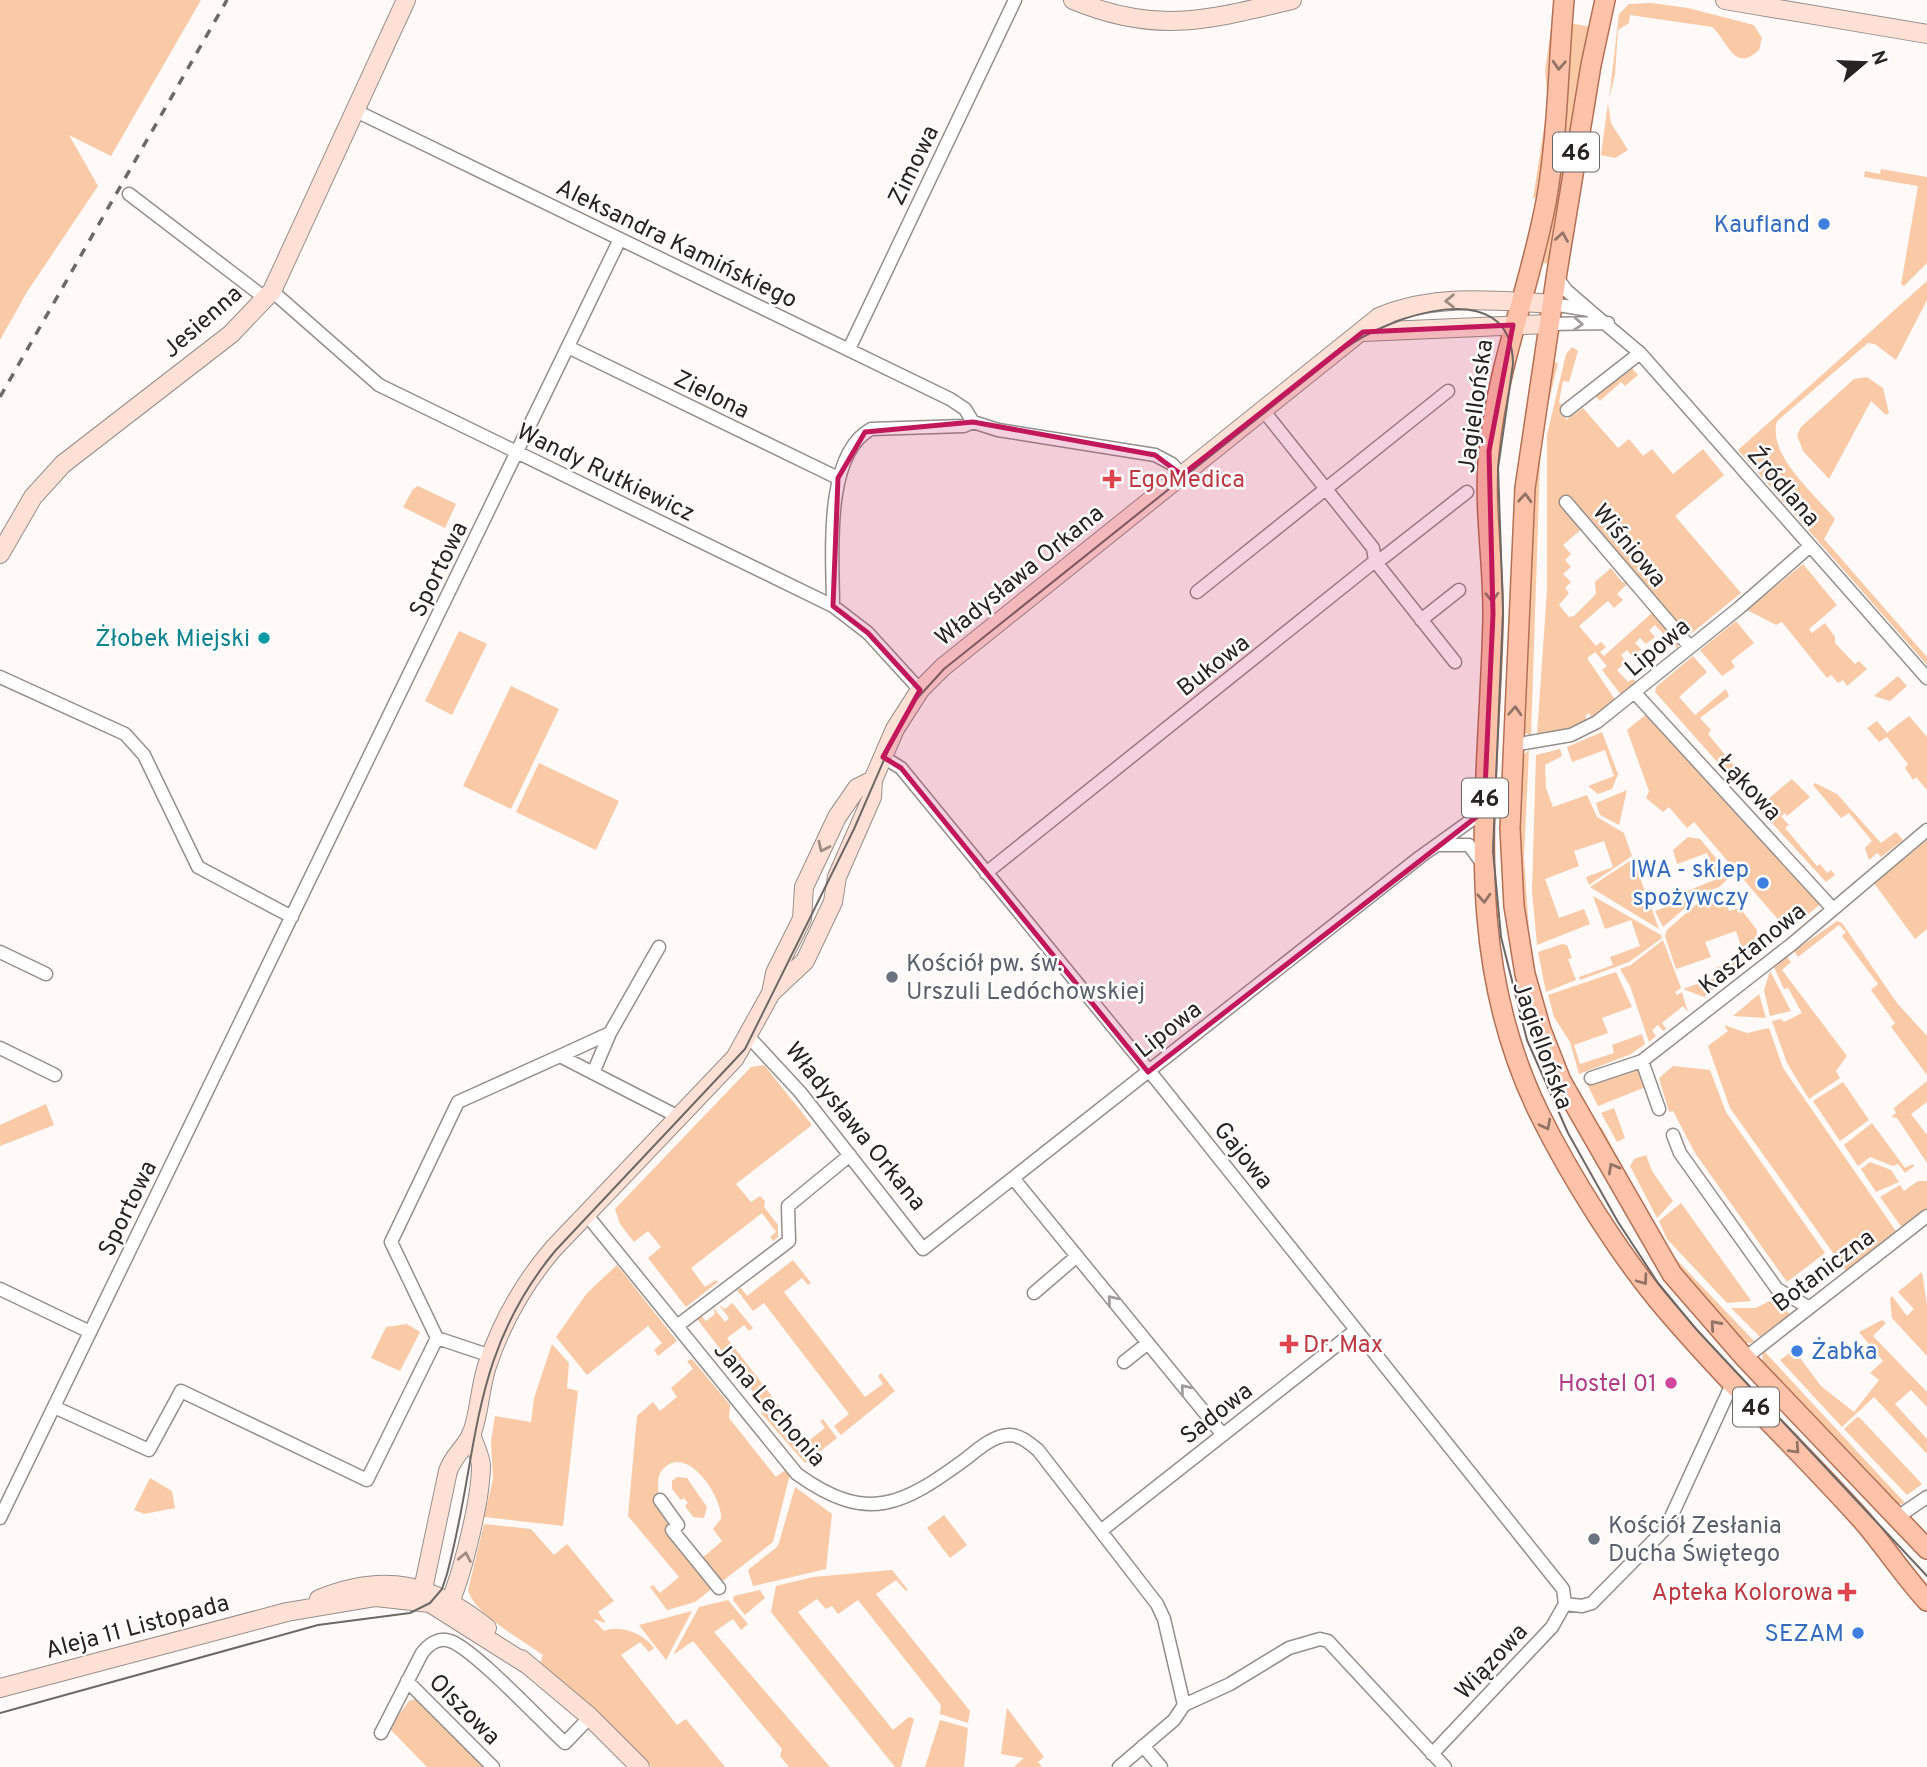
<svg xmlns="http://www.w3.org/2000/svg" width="1927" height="1767" font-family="Overpass,sans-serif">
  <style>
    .green { fill: #fac9a6 }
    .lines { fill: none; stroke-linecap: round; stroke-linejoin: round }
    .street-casing { stroke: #948f8c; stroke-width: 15 }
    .secondary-casing { stroke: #948f8c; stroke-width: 20 }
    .primary-casing { stroke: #b27054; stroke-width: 22 }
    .street { stroke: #fff; stroke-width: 12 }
    .secondary { stroke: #fee0d4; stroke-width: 18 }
    .primary { stroke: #fec2a9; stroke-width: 19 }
    .tram { stroke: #6c6866; stroke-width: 2 }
    .rail { stroke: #6c6866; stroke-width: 3.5; stroke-dasharray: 9 9; stroke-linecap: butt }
    .oneway { stroke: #927366 }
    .oneway2 { stroke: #9d8b84 }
    .oneway3 { stroke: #9e9c9c }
    .marked { fill: #c2185b; fill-opacity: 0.2; stroke: #c2185b; stroke-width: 5; stroke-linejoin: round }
    .shop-dot { fill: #3f7fe0; stroke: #fff; stroke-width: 2.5 }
    .health-dot { fill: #e0444e; stroke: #fff; stroke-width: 2.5 }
    .culture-dot { fill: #0f9aa8; stroke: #fff; stroke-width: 2.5 }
    .worship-dot { fill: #6b7280; stroke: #fff; stroke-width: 2.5 }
    .hotel-dot { fill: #d1479c; stroke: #fff; stroke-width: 2.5 }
    .labels { text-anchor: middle; stroke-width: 5; stroke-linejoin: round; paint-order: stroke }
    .shield { fill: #fff; stroke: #686665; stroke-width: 2 }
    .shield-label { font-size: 23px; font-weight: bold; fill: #272423 }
    .street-label { font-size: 24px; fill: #272423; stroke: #fff }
    .shop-label { font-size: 24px; fill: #366cbe; stroke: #fff; text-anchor: end }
    .health-label { font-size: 24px; fill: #be3a42; stroke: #fff; text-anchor: start }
    .culture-label { font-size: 24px; fill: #0d838f; stroke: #fff; text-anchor: end }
    .worship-label { font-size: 24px; fill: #5b616d; stroke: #fff; text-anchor: start }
    .hotel-label { font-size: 24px; fill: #b23c85; stroke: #fff; text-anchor: end }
  </style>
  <rect width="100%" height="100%" fill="#fffaf7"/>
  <path class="green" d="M0,0H201L111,156L69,135L98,186L27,292L0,340Z
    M1651,3L1688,8L1754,25L1762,38L1759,50C1733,74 1728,40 1712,27L1630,15L1629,23L1618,30L1615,75L1609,99L1619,14L1629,4Z
    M1552,21L1556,22L1541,193L1533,199L1548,101L1545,71Z
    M1569,23L1593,27L1552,264L1542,263L1559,193Z
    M1608,103L1611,123L1628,150L1615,158L1601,155Z
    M1881,169L1927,177V263L1904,286L1901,284L1903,273L1918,186L1864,177L1865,171L1880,174Z
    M1927,281V300L1896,360L1875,344L1868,343L1777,421C1767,455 1815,494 1835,519L1824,539L1927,657V665L1738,450Z
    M1572,347L1578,351L1569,382L1563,381L1559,402L1563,406L1566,420L1583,408L1618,448L1629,439L1643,456L1652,449L1673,474L1703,449L1724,475L1675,516L1741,593L1692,633L1684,631L1583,528L1563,545L1571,554L1565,560L1571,567L1563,574L1571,582L1565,588L1569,593L1559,605L1569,617L1574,616L1596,594L1595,582L1611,568L1622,582L1628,583L1617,594L1623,600L1614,608L1608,601L1579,626L1596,646L1601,642L1606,647L1600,652L1604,656L1654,611L1678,639V649L1655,625L1649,630L1655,637L1646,644L1640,638L1635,643L1641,649L1633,657L1627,650L1621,655L1626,662L1617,670L1628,682L1633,679L1637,683L1622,696L1602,670L1607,666L1595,652L1587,658L1616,701L1592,718L1589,713L1585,716L1587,720L1568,729L1537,735L1547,590V435L1566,354Z
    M1549,361L1558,363L1541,434L1531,736L1523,732L1531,490Z
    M1630,366L1638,375L1625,386L1621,382L1600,401L1594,395Z
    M1867,377L1883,388L1889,413L1886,415L1871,401L1829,479L1803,451L1797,435L1801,427L1854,379Z
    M418,486L456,504L445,528L403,507L413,489Z
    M1803,564L1837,605L1809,629L1812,633L1825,623L1835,637V643L1855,664L1859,661L1867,669L1847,686L1843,680L1838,683L1831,675L1827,678L1782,622L1776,625L1747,610Z
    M1736,621L1754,643L1731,661L1735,667L1722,676L1700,650Z
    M459,631L487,644L452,715L425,701Z
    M1693,656L1707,672L1679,697L1695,715L1726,689L1729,696L1700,718L1711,730L1708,734L1739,772L1743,769L1750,778L1743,784L1739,779L1735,782L1655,692L1656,687Z
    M1898,676L1907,686L1890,701L1874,696Z
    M511,686L559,709L511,809L463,786Z
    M1649,712L1823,902L1788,931L1694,822L1687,828L1669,807L1663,812L1646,798L1649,791L1627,730Z
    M1909,716L1927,737V790L1916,777L1913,780L1905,768L1908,764L1887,737L1879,742L1867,728L1877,721L1887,733Z
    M1602,732L1618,774L1612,789L1598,794L1588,786L1614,776L1605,750L1572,762L1567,747Z
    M1560,749L1562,756L1545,765L1546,788L1553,807L1587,795L1597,817L1624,833L1632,856L1589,885L1586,877L1613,867L1604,841L1574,851L1579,866L1545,879L1559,918L1584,909L1590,924L1537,945L1532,891L1536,755Z
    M1529,750L1524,857L1530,945L1518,882L1520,758Z
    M539,763L619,801L596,850L516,812Z
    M1792,779L1810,797L1787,816L1785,813L1781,816L1789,825L1785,828L1817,866L1820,864L1827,873L1831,870L1835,875L1826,882L1760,810L1765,806L1763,803Z
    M1815,783L1837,794L1881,843L1896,832L1903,840L1881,857L1877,853L1869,860L1865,848L1872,841L1849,813L1841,818L1813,785Z
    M1627,790L1619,825L1600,815L1596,803Z
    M1688,837L1700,839L1731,876L1719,887L1693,897L1692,902L1663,927L1655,911L1689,899L1687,891L1717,879L1707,853L1677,864L1673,850Z
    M1927,840V929L1915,939L1874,883Z
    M1633,859L1659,929L1590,887Z
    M1593,896L1661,935L1662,938L1629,962L1580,980L1579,977L1613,965L1610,957L1640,946L1631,920L1605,929Z
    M1708,899L1727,905L1729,911L1740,908L1757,930L1756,955L1704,997L1683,989L1717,977L1715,968L1745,958L1736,931L1705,942L1711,957L1676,969L1665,936L1667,930L1698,903Z
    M1837,921L1842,923L1897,1003L1927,1036V1075L1891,1027L1895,1023L1871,990L1878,984L1842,936L1846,932L1839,925L1798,957L1794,951Z
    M1663,940L1681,988L1675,992L1677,995L1682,992L1688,1012L1683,1006L1662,1023L1666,1029L1663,1031L1658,1025L1652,1030L1656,1036L1649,1042L1630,986L1620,969L1631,965Z
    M1562,944L1567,945L1572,958L1568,959L1576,980L1546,992L1538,952Z
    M1787,957L1791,962L1782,970L1847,1056L1836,1071L1840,1078L1809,1099L1787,1063L1772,1021L1781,1019L1784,1022L1802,1013L1788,988L1784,989L1774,967Z
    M1770,971L1791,1011L1770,1016L1764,990Z
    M1616,972L1632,1007L1602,1018L1608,1033L1574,1045L1580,1064L1614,1053L1612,1045L1642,1034L1645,1044L1631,1054L1579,1074L1570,1042L1554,1017L1548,995Z
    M1759,994L1766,1018L1733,1016Z
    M1724,1025L1747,1033L1769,1028L1783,1068L1898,1234L1848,1274L1730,1108L1708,1046L1728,1031Z
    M764,1065L812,1125L736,1184L751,1202L760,1196L765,1201L764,1207L778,1225V1237L773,1241L770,1237L776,1232L762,1213L691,1268L705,1287L716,1280L718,1282L686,1307L648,1258L661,1247L648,1231L634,1242L620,1224L615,1209L751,1067Z
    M1636,1066L1646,1087L1598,1106L1586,1082Z
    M1673,1066L1710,1070L1726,1112L1825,1253L1787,1282L1695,1153L1673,1111L1669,1112L1659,1078Z
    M1927,1081V1102L1911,1114L1927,1135V1163L1897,1118L1891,1117L1896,1113L1894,1108Z
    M1843,1082L1869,1120L1840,1141L1813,1101Z
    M46,1104L54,1125L0,1146V1125Z
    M1614,1108L1625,1138L1617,1142L1601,1113Z
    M1872,1123L1905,1168L1913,1164L1914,1166L1905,1173L1898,1164L1893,1166L1870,1157L1858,1166L1844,1145Z
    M1595,1124L1602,1128L1657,1232L1673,1256L1755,1342L1744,1344L1706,1306L1661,1246Z
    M1646,1155L1652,1171L1673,1201L1657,1218L1630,1166L1634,1159Z
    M1870,1162L1891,1170L1899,1182L1876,1192L1861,1169Z
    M1918,1181H1927V1211L1903,1229L1880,1197L1900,1185L1904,1191Z
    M1681,1203L1750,1299L1751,1301L1727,1303L1667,1239L1659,1221Z
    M793,1260L811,1283L808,1285L802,1278L784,1292L865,1397L883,1384L878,1376L881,1373L895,1391L841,1435L834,1426L849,1414L764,1303L753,1311L737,1290L741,1288L747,1296Z
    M617,1265L677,1341L658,1356L654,1350L662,1343L648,1326L587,1375L556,1337L587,1293Z
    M1922,1272L1927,1306V1356L1892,1318L1890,1299L1892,1296L1907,1316L1914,1309L1898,1292Z
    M729,1299L753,1328L749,1331L744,1325L727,1338L807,1442L825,1428L820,1421L823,1419L837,1438L805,1463L761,1413L765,1407L697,1319L701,1316L706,1321L715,1314L713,1307L725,1322L729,1318L719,1305L725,1309L732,1303Z
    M1773,1299L1791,1315L1760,1337L1731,1308H1756Z
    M1882,1320L1886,1323L1873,1336L1927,1392V1407L1911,1390L1895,1404L1927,1439V1454L1874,1397L1842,1427L1780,1360L1794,1350L1821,1386L1854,1412L1879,1380L1870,1373L1883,1361L1859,1332Z
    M407,1324L420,1332L400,1371L371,1358L386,1327Z
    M552,1344L569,1363L567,1388L578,1391L563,1526L484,1517L493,1479L491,1441L495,1416L531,1422L534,1398Z
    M1763,1350L1905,1503L1896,1505L1762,1363Z
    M692,1359L730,1405L729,1418L776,1477L786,1469L790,1474L773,1542L720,1583L700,1560L722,1541L713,1529L721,1519C723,1498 688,1444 664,1468C653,1479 662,1491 656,1503L714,1587L695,1602L667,1610L650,1587L653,1585L660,1593L679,1577L628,1516L637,1416L653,1402L660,1411L677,1397L671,1388L693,1369L687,1361Z
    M1857,1417L1860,1418L1922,1484L1907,1495L1844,1429Z
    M677,1477L687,1478L707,1507L704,1518L693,1517L685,1506L688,1503L684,1498L681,1500L672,1489V1481Z
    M150,1478L172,1491L175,1508L144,1514L134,1510Z
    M795,1487L832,1514L826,1569L753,1586L748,1570L778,1546Z
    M944,1515L967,1545L950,1558L927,1528Z
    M484,1524L531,1529L554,1555L567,1544L614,1601L598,1612L606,1623L593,1619L604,1631C621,1624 644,1634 654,1648L649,1652L640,1642L621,1655L677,1725L686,1719L725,1767H652L587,1703L540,1663L543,1655C523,1640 474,1614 468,1590Z
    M892,1570L908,1590L906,1591L896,1580L876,1594L970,1711L968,1723L940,1714L941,1705L858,1600L838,1614L832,1606L826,1609L817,1599L798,1612L893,1730L909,1717L914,1719L901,1767H895L771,1612L776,1586L813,1577Z
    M760,1590L765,1598L745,1615L733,1600L734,1596Z
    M728,1600L748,1624L741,1630L733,1619L714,1632L830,1767H789L780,1756L782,1749L693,1641L673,1655L699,1607Z
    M692,1611L666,1660L639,1625Z
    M415,1699L484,1767H427L389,1728L409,1701Z
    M1007,1708L1044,1757L1038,1762L1042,1767H1014L1024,1758L1001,1754Z
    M940,1720L968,1728L964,1767H925Z"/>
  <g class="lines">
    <g class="street-casing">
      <path id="street" d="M356,111L950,399L965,409L973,422
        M129,194L265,298
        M1556,276L1566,290L1589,310
        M272,291L379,385L833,606L868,633L920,690
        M1552,304L1589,310L1640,353L1927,678
        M1548,324L1608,323
        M568,347L838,478
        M849,349L1015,0
        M1263,410L1373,548L1375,561L1455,662
        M1567,410L1640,353
        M1566,502L1690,647
        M1197,592L1448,391
        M833,606C833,559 823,455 871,429L964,426L973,422L998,430L1155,455L1172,464L1182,475
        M1421,620L1459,590
        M0,677L125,734L144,755L198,867L292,917
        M1635,693L1833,909
        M1513,745L1571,735L1597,722L1739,608L1810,546
        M883,757L901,768L1159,1083L1563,1589L1565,1604L1552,1627L1432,1754
        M1440,845H1469L1482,863
        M986,873L1375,561L1384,557L1467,492
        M0,952L46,974
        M610,1033L659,947
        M749,1037L800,1092L923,1249L1420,857L1484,811
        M0,1048L55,1075
        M560,1056L610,1033L593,1073
        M1642,1061L1659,1109
        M1591,1078L1642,1061L1792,944L1927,830
        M1673,1135L1680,1153L1777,1289L1808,1307
        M1013,1178L1223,1435
        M586,1214L797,1474C868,1525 903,1505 967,1458C979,1448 993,1436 1009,1435C1020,1435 1029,1443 1038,1450L1157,1604L1164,1619L1184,1705
        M0,1289L90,1332
        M1034,1293L1077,1256
        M677,1326L789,1241L788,1206L850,1155
        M437,1338L391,1242L458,1102L560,1056L671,1113L678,1119
        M1745,1358L1927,1216
        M1124,1362L1148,1343
        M54,1407L149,1450L181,1391L367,1480L437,1338L491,1356
        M660,1500L678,1525L672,1530L719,1588
        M0,1518L620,239
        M1896,1518L1927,1497
        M1102,1530L1356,1330
        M1565,1604L1582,1606L1592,1603L1666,1528L1733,1382
        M407,1681L493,1767
        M381,1733L422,1653C429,1644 439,1637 450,1641C473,1648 543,1723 565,1743L590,1717
        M1143,1746L1161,1767
        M1119,1767L1174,1720L1184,1705L1230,1684L1289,1648L1320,1639L1328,1641L1445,1767"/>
    </g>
    <g class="secondary-casing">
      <path id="secondary" d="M1073,0C1157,35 1208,20 1292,0
        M1725,0L1927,34
        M1363,332L1548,324
        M0,554L33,497L63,464L231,334L272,291L406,0
        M771,993L805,961L833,902L837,877L872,797L873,780L895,729L920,690L943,667L1379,317C1433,294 1494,300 1552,304
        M319,1599C386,1572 432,1584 487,1628
        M430,1603L423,1589L448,1471C453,1456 465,1448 471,1435C479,1417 480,1386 487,1366C501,1324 524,1283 553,1249L735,1058L771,993L775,973L802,919L804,887L837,817L857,788L873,780
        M440,1603L450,1602C463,1571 481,1499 481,1465C480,1455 474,1444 471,1434
        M521,1659L590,1717L640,1767
        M0,1688L287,1612L376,1597L430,1603L528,1665"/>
    </g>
    <g class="primary-casing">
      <path id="primary" d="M1564,0C1558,67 1558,135 1546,202C1530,287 1498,363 1489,451C1483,507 1494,563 1493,619C1489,792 1459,949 1539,1113C1570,1176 1622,1259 1668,1312C1729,1384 1798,1449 1861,1519C1884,1545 1903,1575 1927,1601
        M1605,0L1591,65L1557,272L1525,488L1510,828L1514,906L1525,974L1541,1030L1561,1081L1672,1274L1745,1358L1927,1549"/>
    </g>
    <use href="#street" class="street"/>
    <use href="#secondary" class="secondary"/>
    <use href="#primary" class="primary"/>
    <path class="tram" d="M0,1713L318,1625L410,1613L430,1603L442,1589L447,1574C480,1452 468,1357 555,1251L745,1049L854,829L897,730L913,703L944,669L1344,349C1387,317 1512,271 1513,364L1498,468L1503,611L1493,851L1501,937L1527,1040L1568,1133L1618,1222L1658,1283L1696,1329L1927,1576"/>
    <path class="rail" d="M0,397L227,0"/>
  </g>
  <defs><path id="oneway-chevron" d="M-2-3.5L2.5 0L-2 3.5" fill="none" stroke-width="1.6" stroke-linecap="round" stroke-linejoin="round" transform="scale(1.75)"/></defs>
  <g class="oneway">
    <use href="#oneway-chevron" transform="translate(1559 65) rotate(93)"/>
    <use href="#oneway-chevron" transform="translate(1562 237) rotate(-81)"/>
    <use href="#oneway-chevron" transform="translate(1525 498) rotate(-87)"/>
    <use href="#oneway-chevron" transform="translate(1492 597) rotate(88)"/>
    <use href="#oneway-chevron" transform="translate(1515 711) rotate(-87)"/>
    <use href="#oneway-chevron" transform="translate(1484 898) rotate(87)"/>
    <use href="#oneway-chevron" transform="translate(1546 1125) rotate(62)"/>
    <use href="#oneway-chevron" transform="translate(1613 1168) rotate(-119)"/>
    <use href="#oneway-chevron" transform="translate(1643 1280) rotate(54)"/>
    <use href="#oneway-chevron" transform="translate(1715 1325) rotate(-132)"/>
    <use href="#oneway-chevron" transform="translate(1795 1449) rotate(47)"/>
  </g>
  <g class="oneway2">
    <use href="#oneway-chevron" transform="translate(1450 301) rotate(179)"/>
    <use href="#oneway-chevron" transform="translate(823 847) rotate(115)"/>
    <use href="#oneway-chevron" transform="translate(465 1557) rotate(-79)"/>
  </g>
  <g class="oneway3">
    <use href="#oneway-chevron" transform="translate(1578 324) rotate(4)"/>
    <use href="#oneway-chevron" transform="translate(1112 1300) rotate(-129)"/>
    <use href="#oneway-chevron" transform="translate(1185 1389) rotate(-129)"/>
  </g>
  <path class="marked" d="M1513,325L1489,451L1493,614L1484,811L1148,1072L901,768L883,757L920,690L868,633L833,606L838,478L865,432L973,422L1155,455L1182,475L1363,332Z"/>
  <g class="shop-dot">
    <circle cx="1824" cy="224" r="7"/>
    <circle cx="1763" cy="883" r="7"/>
    <circle cx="1797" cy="1351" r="7"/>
    <circle cx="1858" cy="1633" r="7"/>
  </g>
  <g class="health-dot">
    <path d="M1108.5 468.5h7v7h7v7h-7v7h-7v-7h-7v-7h7z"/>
    <path d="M1285.5 1333.5h7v7h7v7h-7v7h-7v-7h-7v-7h7z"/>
    <path d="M1843.5 1581.5h7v7h7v7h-7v7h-7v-7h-7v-7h7z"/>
  </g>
  <circle class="culture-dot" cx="264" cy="638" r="7"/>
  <g class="worship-dot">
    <circle cx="892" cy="977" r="7"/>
    <circle cx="1594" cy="1539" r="7"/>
  </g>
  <circle class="hotel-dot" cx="1671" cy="1383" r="7"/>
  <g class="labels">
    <g class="shield">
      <rect x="1553" y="132.5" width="46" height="39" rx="5"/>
      <rect x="1462" y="778.5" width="46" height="39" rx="5"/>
      <rect x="1733" y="1387.5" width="46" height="39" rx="5"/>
    </g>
    <g class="shield-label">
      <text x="1576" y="160">46</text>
      <text x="1485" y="806">46</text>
      <text x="1756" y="1415">46</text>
    </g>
    <g class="street-label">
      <text transform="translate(913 165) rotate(-64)" y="8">Zimowa</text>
      <text transform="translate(677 243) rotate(26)" y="8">Aleksandra Kamińskiego</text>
      <text transform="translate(202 321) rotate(-41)" y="8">Jesienna</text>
      <text transform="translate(712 394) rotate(26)" y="8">Zielona</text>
      <text transform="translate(1475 406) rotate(-82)" y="8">Jagiellońska</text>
      <text transform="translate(606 472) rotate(26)" y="8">Wandy Rutkiewicz</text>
      <text transform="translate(1784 486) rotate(49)" y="8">Źródlana</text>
      <text transform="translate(1630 545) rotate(50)" y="8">Wiśniowa</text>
      <text transform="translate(438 569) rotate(-64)" y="8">Sportowa</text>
      <text transform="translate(1019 575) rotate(-39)" y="8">Władysława Orkana</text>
      <text transform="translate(1657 647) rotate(-40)" y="8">Lipowa</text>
      <text transform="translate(1213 665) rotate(-38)" y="8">Bukowa</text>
      <text transform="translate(1750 787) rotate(47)" y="8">Łąkowa</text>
      <text transform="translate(1752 948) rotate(-39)" y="8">Kasztanowa</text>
      <text transform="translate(1168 1029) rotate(-38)" y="8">Lipowa</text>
      <text transform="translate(1543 1045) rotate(70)" y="8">Jagiellońska</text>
      <text transform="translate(856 1126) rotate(51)" y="8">Władysława Orkana</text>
      <text transform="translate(1244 1155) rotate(51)" y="8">Gajowa</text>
      <text transform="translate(127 1208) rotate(-64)" y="8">Sportowa</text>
      <text transform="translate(1823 1270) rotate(-37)" y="8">Botaniczna</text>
      <text transform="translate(770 1404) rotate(49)" y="8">Jana Lechonia</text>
      <text transform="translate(1216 1413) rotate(-38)" y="8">Sadowa</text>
      <text transform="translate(137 1626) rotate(-15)" y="8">Aleja 11 Listopada</text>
      <text transform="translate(1491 1661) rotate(-47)" y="8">Wiązowa</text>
      <text transform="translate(465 1709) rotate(45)" y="8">Olszowa</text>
    </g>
    <g class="shop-label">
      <text x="1810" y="232">Kaufland</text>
      <text x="1749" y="877">IWA - sklep<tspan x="1749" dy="28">spożywczy</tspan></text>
      <text x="1811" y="1359" text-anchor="start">Żabka</text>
      <text x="1844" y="1641">SEZAM</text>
    </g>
    <g class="health-label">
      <text x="1128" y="487">EgoMedica</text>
      <text x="1303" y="1352">Dr. Max</text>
      <text x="1833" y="1600" text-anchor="end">Apteka Kolorowa</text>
    </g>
    <g class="culture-label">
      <text x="250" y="646">Żłobek Miejski</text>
    </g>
    <g class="worship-label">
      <text x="906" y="971">Kościół pw. św.<tspan x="906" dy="28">Urszuli Ledóchowskiej</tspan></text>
      <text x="1608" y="1533">Kościół Zesłania<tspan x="1608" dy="28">Ducha Świętego</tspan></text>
    </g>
    <g class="hotel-label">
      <text x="1657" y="1391">Hostel 01</text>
    </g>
  </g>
  <g transform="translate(1864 63) rotate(71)" stroke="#ffffff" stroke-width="5" paint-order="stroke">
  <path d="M0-5L12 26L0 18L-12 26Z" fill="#272423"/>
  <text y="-10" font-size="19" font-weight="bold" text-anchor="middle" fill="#272423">N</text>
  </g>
</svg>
